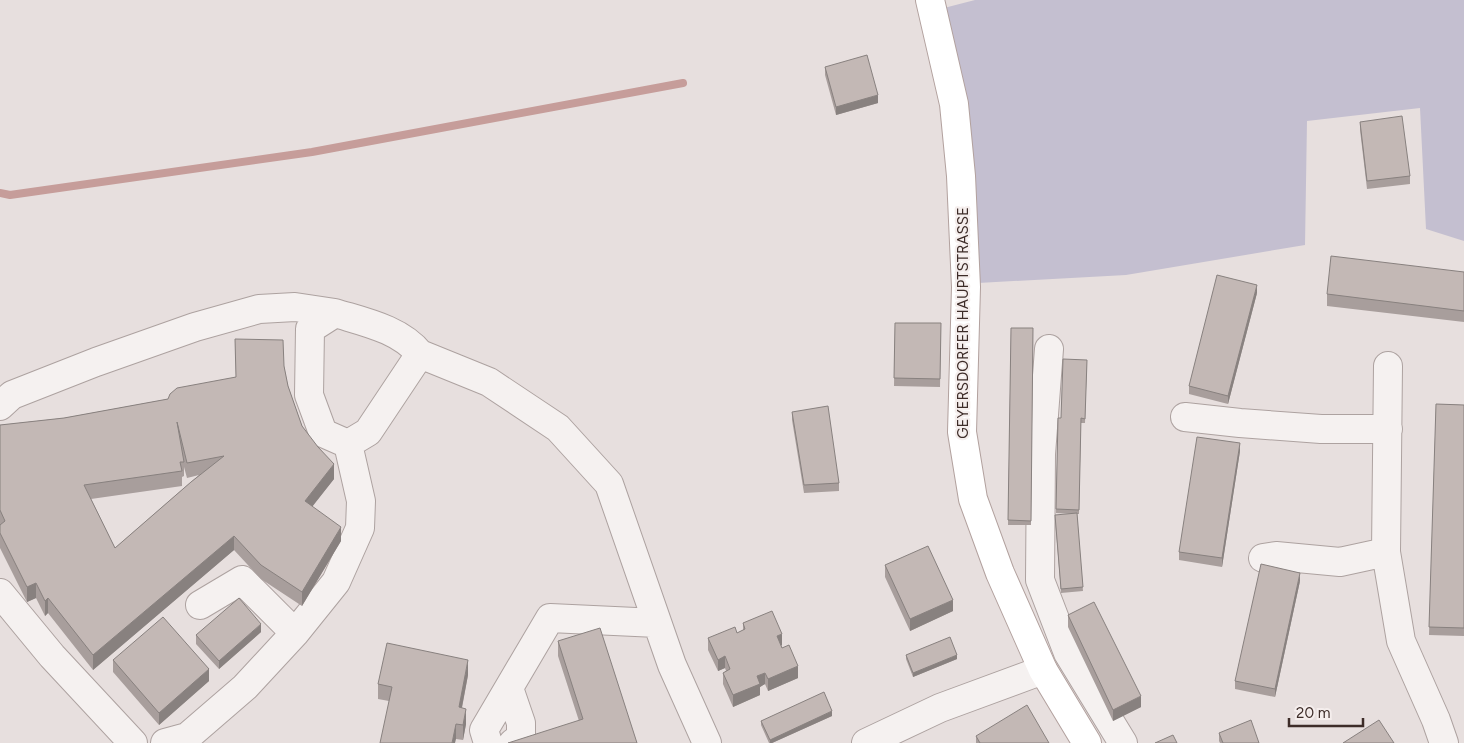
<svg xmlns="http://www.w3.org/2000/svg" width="1464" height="743" font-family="Figtree,sans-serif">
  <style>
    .green { fill: #c4bfd0 }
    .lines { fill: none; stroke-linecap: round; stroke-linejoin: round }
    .stream { stroke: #c69d9a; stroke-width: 8 }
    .minor-casing { stroke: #ada2a0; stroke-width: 30 }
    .major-casing { stroke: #b2a19e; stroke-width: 30 }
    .minor { stroke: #f5f1f0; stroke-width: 28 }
    .major { stroke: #fff; stroke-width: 28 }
    .wall { fill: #a89e9c; fill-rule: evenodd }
    .shaded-wall { fill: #88817f }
    .building { fill: #c3b8b5; stroke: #88817f; fill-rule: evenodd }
    .labels { text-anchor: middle; stroke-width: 4.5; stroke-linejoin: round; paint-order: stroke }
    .street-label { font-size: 15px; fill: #3d2c28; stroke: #f5eeed }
  </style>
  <rect width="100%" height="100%" fill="#e7dfde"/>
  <path class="green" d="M975,0H1464V241L1426,229L1420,108L1307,121L1305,245L1126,275L978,283L944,8Z"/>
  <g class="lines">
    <path class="stream" d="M0,193L10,195L312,152L683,83"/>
    <g class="minor-casing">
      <path id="minor" d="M1049,349L1041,454L1040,580L1068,653L1123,743
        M1388,366L1386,552L1401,641L1436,720L1444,743
        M0,406L12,395L96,362L195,327L259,309L295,307L335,313
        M1185,417L1240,423L1321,429H1388
        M348,444L323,433L309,395L310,329L335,313C364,322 400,329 420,354
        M1263,558L1276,556L1340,562L1386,552
        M0,593L52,656L133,743
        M200,605L242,580L295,633
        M509,688L521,723V737L513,743
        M165,743L187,737L245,687L295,633L336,582L360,528L361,501L348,444L368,432L420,354L489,382L558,428L609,484L672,665L707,743
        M488,743L484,730L550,618L657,623
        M866,743L940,708L1043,670"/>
    </g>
    <g class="major-casing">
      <path id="major" d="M930,0L954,104L961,176L966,287L962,432L973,499L1000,573L1043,670L1087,743"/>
    </g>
    <use href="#minor" class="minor"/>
    <use href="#major" class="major"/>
  </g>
  <path class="wall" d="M825,67L878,103L836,115L825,75Z
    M1360,122L1410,176V184L1367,189L1360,130Z
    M1464,272V322L1327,306V294Z
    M1257,293L1228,404L1189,394V386Z
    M895,323H941L940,387L894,386Z
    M1011,328H1033L1031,525H1008Z
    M235,339L284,366L288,386L302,426L334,479L312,506L341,541L302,606L261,579L234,550L93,670L48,613L45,616L36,598L27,602L0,548V425L64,418L168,399L236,377ZM184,467L187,478L199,475L115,548L91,499L182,486V477L184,476Z
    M1087,360L1085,423H1081L1079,514H1077L1083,591L1061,593L1055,519L1073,514L1056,513L1058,418H1061Z
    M1436,404L1464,405V636L1429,635Z
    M792,412L839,483V491L804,493L792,420Z
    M1240,451L1222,567L1179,560V552Z
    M885,565L953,611L910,631L885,577Z
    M1300,581L1275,697L1235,689V681Z
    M1068,615L1141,707L1113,721L1068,627Z
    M743,623L782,645L781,646L798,678L768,691L765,684L760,687V695L733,707L723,684V673L726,671L725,668L718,671L708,650V638L737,633L743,630Z
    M261,632L219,669L196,644V635Z
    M558,641L637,743L579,721L558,656Z
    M906,655L957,659L913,677L906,659Z
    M113,660L209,681L159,725L113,672Z
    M468,675L462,708L466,724L463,740L456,739L389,701L378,699V684Z
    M832,716L772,743H769L761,725V721Z
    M1219,733L1259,743H1220L1219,741Z
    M976,736L1049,743H976Z"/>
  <path class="shaded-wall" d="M878,95V103L836,115V107Z
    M1257,285V293L1228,404V396Z
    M1240,443V451L1222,567V558Z
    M334,464V479L305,516V501Z
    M341,527V541L302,606V592Z
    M234,536V550L93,670V655Z
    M1300,573V581L1275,697V689Z
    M36,583V598L27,602V587Z
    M48,598V613L45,616V601Z
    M953,600V611L910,631V619Z
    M261,624V632L219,669V661Z
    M782,634V645L777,647V636Z
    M957,655V659L913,677V673Z
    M725,656V668L718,671V660Z
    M468,660V675L459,722V707Z
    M798,666V678L768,691V679Z
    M209,669V681L159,725V713Z
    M765,673V684L760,687V695L733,707V695L757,676Z
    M1141,696V707L1113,721V710Z
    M466,709V724L463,740V725Z
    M832,711V716L772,743H770V740Z
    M456,724V739L455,743H452Z"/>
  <path class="building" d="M867,55L878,95L836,107L825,67Z
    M1402,116L1410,176L1367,181L1360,122Z
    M1331,256L1464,272V311L1327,294Z
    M1217,275L1257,285L1228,396L1189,386Z
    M895,323H941L940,379L894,378Z
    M1011,328H1033L1031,521L1008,520Z
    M235,339L283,340L284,366L288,386L302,426L318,447L334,464L305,501L341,527L302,592L261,565L234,536L93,655L48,598L45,601L36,583L27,587L0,533V525L5,521L0,510V425L64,418L168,399L170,394L177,388L236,377ZM177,422L187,463L224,456L191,482L115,548L84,485L182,471L180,462H184Z
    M1063,359L1087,360L1085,419L1081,418L1079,510L1056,509L1058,418H1061Z
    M1436,404L1464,405V628L1429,627Z
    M828,406L839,483L804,485L792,412Z
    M1197,437L1240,443L1222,558L1179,552Z
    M1077,513L1083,587L1061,589L1055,515Z
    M928,546L953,600L910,619L885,565Z
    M1261,564L1300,573L1275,689L1235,681Z
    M239,598L261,624L219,661L196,635Z
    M1094,602L1141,696L1113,710L1068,615Z
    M772,611L782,634L777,636L782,648L789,645L798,666L768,679L765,673L757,676L760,684L733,695L723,673L730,669L725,656L718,660L708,638L735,627L737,633L745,629L743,623Z
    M163,617L209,669L159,713L113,660Z
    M600,628L637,743H508L583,719L558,641Z
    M950,637L957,655L913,673L906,655Z
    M387,643L468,660L459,707L466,709L463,725L456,724L452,743H380L392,687L378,684Z
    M824,692L832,711L770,740L761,721Z
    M1027,705L1049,743H980L976,736Z
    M1251,720L1259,743H1223L1219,733Z
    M1379,720L1394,743H1343Z
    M1173,735L1177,743H1155Z"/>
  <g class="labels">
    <g class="street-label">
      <text transform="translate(963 323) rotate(-90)" y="5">GEYERSDORFER HAUPTSTRASSE</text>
    </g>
  </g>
  <path d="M1289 718v8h74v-8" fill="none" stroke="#3d2c28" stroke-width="2.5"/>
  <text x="1296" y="718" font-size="15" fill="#3d2c28" stroke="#f5eeed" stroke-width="4" paint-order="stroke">20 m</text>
</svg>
